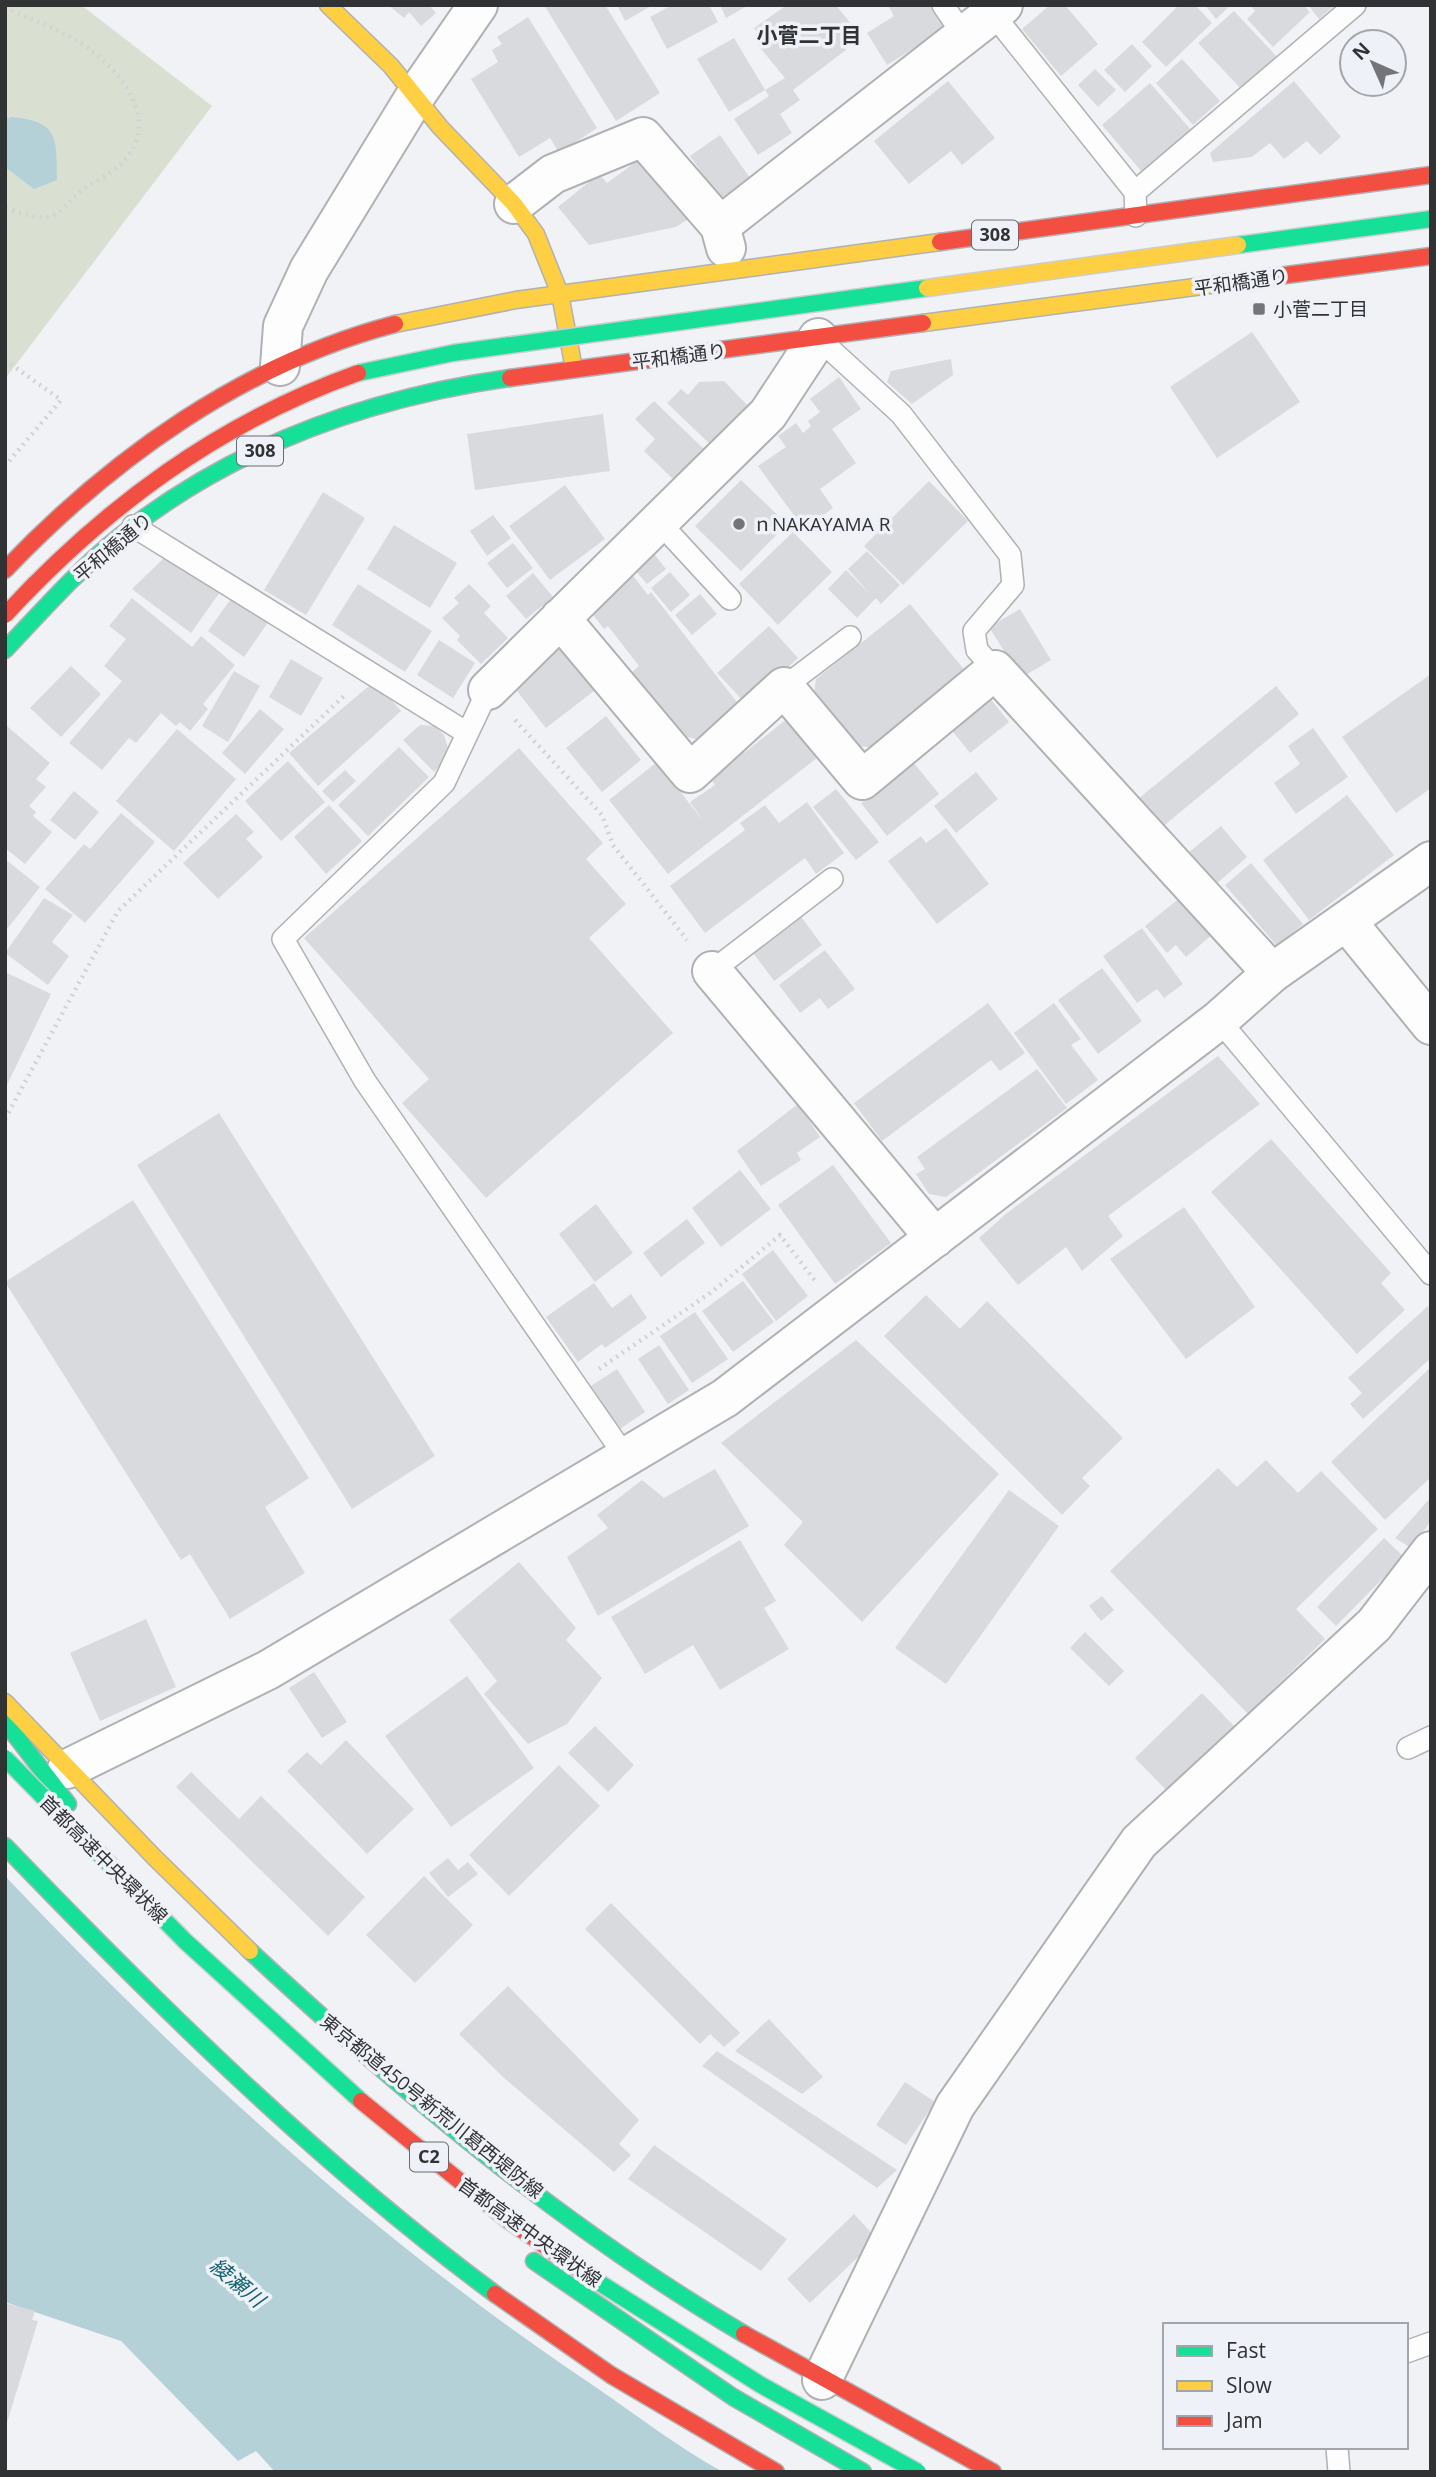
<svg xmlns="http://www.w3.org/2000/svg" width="1436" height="2477" font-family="'Open Sans','Noto Sans JP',sans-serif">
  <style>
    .green { fill: #d9e0d1 }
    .water { fill: #b4d1d8 }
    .building { fill: #d9dadd }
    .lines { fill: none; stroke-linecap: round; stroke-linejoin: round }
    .lane-casing { stroke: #b0b1b4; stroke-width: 24 }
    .street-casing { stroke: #b0b1b4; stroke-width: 42 }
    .fast-casing { stroke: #b0b1b4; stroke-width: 19 }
    .slow-casing { stroke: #b0b1b4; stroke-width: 19 }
    .jam-casing { stroke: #b0b1b4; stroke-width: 19 }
    .path { stroke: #d2d2d4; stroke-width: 4.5; stroke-dasharray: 2 5; stroke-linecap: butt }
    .lane { stroke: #fdfdfe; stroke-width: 21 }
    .street { stroke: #fdfdfe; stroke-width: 38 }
    .fast { stroke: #16e098; stroke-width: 16 }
    .slow { stroke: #ffcf43; stroke-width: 16 }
    .jam { stroke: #f24e42; stroke-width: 16 }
    .fast-bridge-casing { stroke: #cccdce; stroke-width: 19; stroke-linecap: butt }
    .slow-bridge-casing { stroke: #cccdce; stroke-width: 19; stroke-linecap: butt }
    .jam-bridge-casing { stroke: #cccdce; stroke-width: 19; stroke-linecap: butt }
    .fast-bridge { stroke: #16e098; stroke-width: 16 }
    .slow-bridge { stroke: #ffcf43; stroke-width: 16 }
    .jam-bridge { stroke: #f24e42; stroke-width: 16 }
    .poi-dot { fill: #747578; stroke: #eef1f7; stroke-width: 2.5 }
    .labels { text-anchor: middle; stroke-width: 7; stroke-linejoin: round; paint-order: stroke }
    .shield { fill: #eef1f7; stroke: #6a6b6e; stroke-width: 2 }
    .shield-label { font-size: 18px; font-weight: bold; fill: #313234 }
    .street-label { font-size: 19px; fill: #313234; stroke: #eef1f7 }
    .poi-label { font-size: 19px; fill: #313234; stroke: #eef1f7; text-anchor: start }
    .neighbourhood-label { font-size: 21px; font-weight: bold; fill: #313234; stroke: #eef1f7 }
    .water-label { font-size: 21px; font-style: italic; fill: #116270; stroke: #eef1f7 }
  </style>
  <rect width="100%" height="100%" fill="#f0f2f5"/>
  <path class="green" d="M5,5H81L212,106L5,379Z"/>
  <path class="water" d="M11,117C58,121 57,137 57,180L34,189L5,167V120Z
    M5,1876C184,2065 375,2239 591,2384C634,2413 677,2447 723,2472H275L256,2451L238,2461L121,2341L5,2302Z"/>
  <path class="building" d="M388,5H429L436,13L421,26L409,12L404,18Z
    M544,5H605L660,93L616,121Z
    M617,5H653L625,21Z
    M672,5H709L718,22L667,49L650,17Z
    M720,5H749L726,18Z
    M787,5H836L858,33L843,45L846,50L793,90L800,100L780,114L792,133L758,155L734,119L769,96L765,90L729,112L697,59L734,38L765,90L785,78L758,45L764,40L754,28Z
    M888,5H930L945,29L887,65L867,33L894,16Z
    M1050,5H1065L1098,44L1061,76L1022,29Z
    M1179,5H1195L1212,23L1166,67L1142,42Z
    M1205,5H1231L1216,19Z
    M1250,5H1303L1310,12L1273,47L1247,19L1255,11Z
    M1308,5H1335L1319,19Z
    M1234,11L1278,58L1243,91L1198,43Z
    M528,17L597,128L559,153L550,138L519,157L471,79L498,62L492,50L502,44L497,37Z
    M1132,44L1152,66L1125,92L1104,70Z
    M1182,59L1220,101L1193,125L1156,83Z
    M1095,69L1116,90L1098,107L1078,85Z
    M948,81L995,138L962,165L951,151L909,184L874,141Z
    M1294,81L1341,137L1320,155L1307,141L1284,159L1270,143L1252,157L1213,162L1210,153Z
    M1150,83L1191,130L1142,172L1102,125Z
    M720,135L750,178L720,199L690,156Z
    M644,156L690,218L676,227L589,245L558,207L599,174L607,183Z
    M1252,332L1300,402L1217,458L1170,387Z
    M951,359L953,375L912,404L887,382L891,371Z
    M839,377L861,409L832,429L856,463L820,489L833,508L804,529L758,466L786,447L778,436L796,423L803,433L811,426L808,421L820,412L810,399Z
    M724,381L750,408L712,446L667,403L681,389L688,395L699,382Z
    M654,401L707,452L676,482L644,451L655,439L635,419Z
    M603,414L610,471L475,490L467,434Z
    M741,480L787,524L741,571L695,526Z
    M929,481L968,521L903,585L864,546Z
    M565,485L605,539L550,580L509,526Z
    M323,492L365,518L306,615L264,590Z
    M493,515L511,538L487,556L470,531Z
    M394,525L457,563L430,608L367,569Z
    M793,532L832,572L778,625L739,584Z
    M513,543L533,568L507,588L487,563Z
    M647,545L666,569L647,584L627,561Z
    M867,551L900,585L881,604L876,598L857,618L828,589L846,570L870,594L848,569Z
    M168,554L220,592L191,633L132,589Z
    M630,572L648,595L651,592L740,706L696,739L676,734L630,674L639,666L608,626L604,629L587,607Z
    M670,572L690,595L671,612L651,588Z
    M533,573L553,597L526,619L506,596Z
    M358,584L432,631L405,672L332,625Z
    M469,584L491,606L484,613L508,638L481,664L457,640L460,636L442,618L459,603L454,598Z
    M700,594L717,614L692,635L675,615Z
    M233,596L269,621L244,657L208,631Z
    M132,598L192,647L201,636L235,665L203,704L208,709L190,731L180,722L176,726L161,713L136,743L129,738L102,770L69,743L122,681L104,666L126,639L109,626Z
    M910,604L967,673L876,748L859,746L814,693L816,679Z
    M1020,609L1051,660L1021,678L989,627Z
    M769,626L798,658L747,705L717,673Z
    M439,640L475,663L453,698L417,675Z
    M546,644L565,648L599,687L546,728L509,681Z
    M291,659L323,678L301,716L269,697Z
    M71,666L101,694L61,737L30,708Z
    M234,671L260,686L228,742L202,726Z
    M1431,674V788L1396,813L1342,737Z
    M375,681L401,711L318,786L289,753Z
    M1276,686L1299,714L1161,828L1138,799Z
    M985,692L1009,722L970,753L946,723Z
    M260,709L284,729L245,774L222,753Z
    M792,715L822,754L668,874L609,800L657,762L704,822L690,802L715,785L707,774L740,748L744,753Z
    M606,716L641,760L602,792L566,748Z
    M420,725L435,726L444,735L448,748L445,759L434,772L403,740Z
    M7,726L50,763L36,779L46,787L29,806L36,812L33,816L52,832L25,864L5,848Z
    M1313,728L1348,777L1296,814L1274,783L1300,764L1288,746Z
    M177,729L236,779L174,851L116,801Z
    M399,747L429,777L368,836L338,805Z
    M519,748L603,843L586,859L626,904L589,938L673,1033L486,1198L402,1103L429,1079L304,938Z
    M288,761L325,802L281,841L245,801Z
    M913,762L939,794L887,836L861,803Z
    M345,770L356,781L333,802L322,791Z
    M976,772L998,799L956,833L934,806Z
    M836,789L879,842L856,860L813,807Z
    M74,791L99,812L75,840L50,820Z
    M1347,795L1394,855L1309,920L1263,860Z
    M807,802L844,853L816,874L805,858L705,933L670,886L745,830L740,823L765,805L779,823Z
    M329,805L362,841L326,874L294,837Z
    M121,813L155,842L85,923L45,889L84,844L90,849Z
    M236,814L254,832L246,839L263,857L218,899L183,863Z
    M1221,826L1247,857L1215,885L1188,853Z
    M946,828L989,884L937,924L888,861L921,836L926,843Z
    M5,859L40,887L8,928L5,925Z
    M1251,863L1303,924L1277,946L1225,885Z
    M1181,897L1213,934L1186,957L1176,945L1167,953L1145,926Z
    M44,898L73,915L52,942L69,956L48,985L5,953Z
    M799,914L822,945L774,981L751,950Z
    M1142,928L1183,984L1164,998L1157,989L1137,1003L1103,956Z
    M825,950L855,989L828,1009L820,998L800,1013L779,985Z
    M1102,968L1142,1021L1098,1054L1058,1000Z
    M5,972L51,994L5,1089Z
    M988,1003L1025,1053L1000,1071L991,1060L882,1141L854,1103Z
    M1054,1003L1081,1039L1071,1045L1098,1080L1066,1104L1014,1033Z
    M1218,1056L1260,1104L1108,1216L1123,1236L1082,1271L1066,1247L1018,1285L979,1238L1007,1213Z
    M1037,1069L1067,1108L946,1197L929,1194L916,1174L925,1169L917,1157Z
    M798,1104L820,1137L797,1153L801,1160L761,1186L737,1151Z
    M219,1113L435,1456L352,1509L137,1165Z
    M1271,1139L1391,1273L1381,1283L1405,1310L1357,1354L1211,1192Z
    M833,1165L891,1243L835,1284L778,1205Z
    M740,1170L771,1209L721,1247L692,1208Z
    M133,1200L309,1478L265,1507L305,1573L230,1619L190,1554L181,1560L5,1282Z
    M596,1204L633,1253L595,1282L559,1234Z
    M1184,1207L1255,1307L1186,1359L1110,1259Z
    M687,1219L705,1243L661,1277L643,1253Z
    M773,1250L808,1296L776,1321L742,1274Z
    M743,1281L774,1322L733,1352L702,1311Z
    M594,1283L612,1308L631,1294L647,1318L605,1348L602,1344L578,1362L546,1317Z
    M926,1295L960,1329L987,1301L1123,1438L1082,1478L1090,1486L1062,1515L884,1336Z
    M1428,1306L1431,1310V1358L1363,1419L1350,1404L1362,1393L1348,1378Z
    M695,1312L728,1359L692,1383L660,1336Z
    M856,1340L999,1474L862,1622L784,1545L803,1522L721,1443Z
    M659,1345L689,1390L668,1404L638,1359Z
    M1431,1367V1477L1385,1520L1331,1462Z
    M617,1369L645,1412L620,1429L591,1386Z
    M1266,1460L1298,1493L1321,1471L1378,1529L1296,1609L1325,1639L1248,1714L1110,1571L1218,1468L1237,1487Z
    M715,1469L749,1526L598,1616L567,1557L608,1528L597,1515L642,1480L664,1498Z
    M1009,1490L1059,1526L946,1684L895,1648Z
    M1431,1497V1521L1411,1548L1395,1538Z
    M1384,1538L1404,1557L1336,1626L1317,1607Z
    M740,1540L776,1601L764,1608L789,1649L720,1690L693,1645L645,1674L611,1617Z
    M519,1562L576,1628L566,1640L602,1678L567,1724L528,1744L484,1694L497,1681L449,1620Z
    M1102,1596L1114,1610L1101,1621L1089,1606Z
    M146,1619L176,1687L100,1721L70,1653Z
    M1085,1632L1124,1671L1109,1686L1070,1648Z
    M314,1672L347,1722L322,1738L289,1688Z
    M467,1676L534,1768L451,1827L385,1736Z
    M1202,1693L1235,1727L1168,1792L1135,1758Z
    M595,1726L634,1765L608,1792L568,1753Z
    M346,1740L414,1809L367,1854L287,1771L307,1752L321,1765Z
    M559,1765L600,1806L509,1896L469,1855Z
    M191,1772L239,1819L261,1796L365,1897L328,1936L176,1787Z
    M448,1858L458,1870L468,1862L478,1874L448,1897L429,1873Z
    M424,1876L473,1925L415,1983L366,1935Z
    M611,1903L740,2033L724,2047L710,2034L700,2044L585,1929Z
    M508,1986L639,2120L619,2144L631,2155L614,2172L503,2077L459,2034Z
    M769,2019L823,2077L802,2094L735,2051Z
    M717,2051L897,2170L877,2188L702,2066Z
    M905,2082L935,2102L906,2145L876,2125Z
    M654,2145L787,2239L761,2271L628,2179Z
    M854,2214L877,2239L810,2303L787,2279Z
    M5,2303L35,2311L32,2320L38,2321L6,2426Z"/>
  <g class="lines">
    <g class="lane-casing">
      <path id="lane" d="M943,5L964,36
        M993,14L1135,192
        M1136,216L1135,192L1355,5
        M818,338L901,414L1010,555L1013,585L974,631L977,650L995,670
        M659,522L730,599
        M133,526L467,733
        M784,687L850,637
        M488,690L444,783L283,939L365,1081L627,1459
        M712,971L832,879
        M1219,1020L1431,1274
        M1408,1748L1431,1737
        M1406,2352L1431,2343
        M1337,2447L1339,2472"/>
    </g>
    <g class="street-casing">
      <path id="street" d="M514,204L553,174L643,137L720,226L726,248
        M720,226L1003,5
        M280,366L283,326L309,270L416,95L478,5
        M560,618L690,773L784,687L862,780L995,670L1272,973
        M488,690L768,414L818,338
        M1347,922L1431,1025
        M712,971L935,1238
        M67,1769L268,1670L725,1398L1219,1020L1272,973L1431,861
        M822,2380L955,2106L1139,1842L1374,1625L1431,1551"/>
    </g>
    <g class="fast-casing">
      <path id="fast" d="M5,650C42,611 77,571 119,537C232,447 368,398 510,378
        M5,1722L68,1804
        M5,1846C159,2006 316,2161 495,2294
        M250,1951C403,2093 564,2228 744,2334
        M534,2261L733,2397L863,2472"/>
    </g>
    <g class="slow-casing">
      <path id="slow" d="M328,5L391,66L440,127L514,204L536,234L560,294L574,369
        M923,323L1263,278
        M395,324L516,300L940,242
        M5,1702L154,1857L250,1951"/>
    </g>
    <g class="jam-casing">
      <path id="jam" d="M940,242L1431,175
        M1263,278L1431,256
        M510,378L923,323
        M5,570C112,458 243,364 395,324
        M495,2294L611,2375L776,2472
        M744,2334L993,2472"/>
    </g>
    <path class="path" d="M5,8C28,18 52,26 74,39C109,60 158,107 131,152C120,170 101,178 85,188C75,194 69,203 61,210C46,225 22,213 5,208
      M5,360L61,400L5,466
      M515,720L602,815L613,845L687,940
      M5,1119L118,911L346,694
      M599,1369L713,1291L780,1235L815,1281"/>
    <use href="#lane" class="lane"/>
    <use href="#street" class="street"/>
    <use href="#fast" class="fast"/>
    <use href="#slow" class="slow"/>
    <use href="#jam" class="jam"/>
    <g class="fast-bridge-casing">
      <path id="fast-bridge" d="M1238,245L1431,219
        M358,373L453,353L927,288
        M5,1758L185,1941L361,2101
        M584,2273L761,2385L918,2472"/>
    </g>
    <g class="slow-bridge-casing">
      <path id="slow-bridge" d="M927,288L1238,245"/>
    </g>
    <g class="jam-bridge-casing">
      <path id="jam-bridge" d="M5,615C105,507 218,423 358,373
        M361,2101L509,2221L584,2273"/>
    </g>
    <use href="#fast-bridge" class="fast-bridge"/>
    <use href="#slow-bridge" class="slow-bridge"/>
    <use href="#jam-bridge" class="jam-bridge"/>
  </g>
  <g class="poi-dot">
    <rect x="1252" y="302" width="14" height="14" rx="3.5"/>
    <circle cx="739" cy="524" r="7"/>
  </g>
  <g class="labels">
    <g class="shield">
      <rect x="972" y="220.5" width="46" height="29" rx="5"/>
      <rect x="237" y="436.5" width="46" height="29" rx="5"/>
      <rect x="410" y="2142.5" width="38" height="29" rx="5"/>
    </g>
    <g class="shield-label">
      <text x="995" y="241">308</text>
      <text x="260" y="457">308</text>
      <text x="429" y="2163">C2</text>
    </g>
    <g class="street-label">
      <text transform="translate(1241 282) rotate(-8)" y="7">平和橋通り</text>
      <text transform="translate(679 356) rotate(-7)" y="7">平和橋通り</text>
      <text transform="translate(113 547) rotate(-40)" y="7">平和橋通り</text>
      <text transform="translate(104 1859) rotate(45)" y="7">首都高速中央環状線</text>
      <text transform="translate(432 2106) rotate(39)" y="7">東京都道450号新荒川葛西堤防線</text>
      <text transform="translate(530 2232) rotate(36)" y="7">首都高速中央環状線</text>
    </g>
    <g class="poi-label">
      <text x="1273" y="316">小菅二丁目</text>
      <text x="753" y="531">ｎNAKAYAMA R</text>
    </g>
    <g class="neighbourhood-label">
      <text x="809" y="43">小菅二丁目</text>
    </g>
    <g class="water-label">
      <text transform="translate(237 2283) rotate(40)" y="7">綾瀬川</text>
    </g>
  </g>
  <rect width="1436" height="2477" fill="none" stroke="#313234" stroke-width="14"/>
  <rect x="1163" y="2323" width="245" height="126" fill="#eef1f7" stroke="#a2a5a9" stroke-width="2"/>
  <rect x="1177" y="2346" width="35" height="10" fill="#16e098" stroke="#a2a5a9" stroke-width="2"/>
  <text x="1226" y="2358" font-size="21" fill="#313234">Fast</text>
  <rect x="1177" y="2381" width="35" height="10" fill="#ffcf43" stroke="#a2a5a9" stroke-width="2"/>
  <text x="1226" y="2393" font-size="21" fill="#313234">Slow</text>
  <rect x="1177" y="2416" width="35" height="10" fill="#f24e42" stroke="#a2a5a9" stroke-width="2"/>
  <text x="1226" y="2428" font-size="21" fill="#313234">Jam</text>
  <g transform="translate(1373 63) rotate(315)"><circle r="33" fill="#eef1f7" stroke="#a2a5a9" stroke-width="2"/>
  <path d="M0-5L12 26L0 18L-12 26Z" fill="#747578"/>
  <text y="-10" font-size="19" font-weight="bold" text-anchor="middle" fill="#313234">N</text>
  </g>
</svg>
